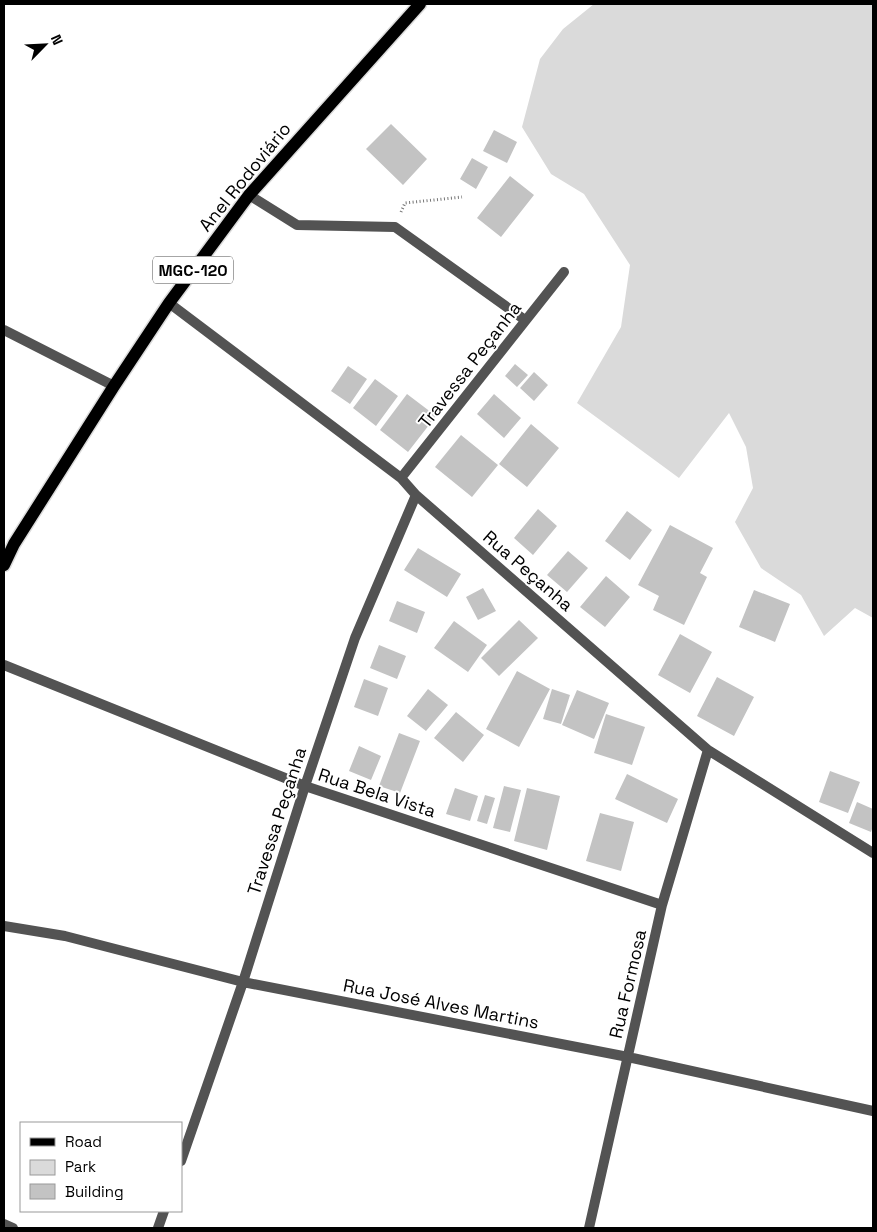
<svg xmlns="http://www.w3.org/2000/svg" width="877" height="1232" font-family="'Space Grotesk',sans-serif">
  <style>
    .green { fill: #dadada }
    .building { fill: #c3c3c3 }
    .lines { fill: none; stroke-linecap: round; stroke-linejoin: round }
    .primary-casing { stroke: #dbdbdb; stroke-width: 15 }
    .path { stroke: #757575; stroke-width: 3; stroke-dasharray: 1 2.5; stroke-linecap: butt }
    .street { stroke: #535353; stroke-width: 10 }
    .primary { stroke: #000; stroke-width: 12 }
    .labels { text-anchor: middle; stroke-width: 4; stroke-linejoin: round; paint-order: stroke }
    .shield { fill: #fff; stroke: #4c4c4c; stroke-width: 1 }
    .shield-label { font-size: 16px; font-weight: bold; fill: #000 }
    .street-label { font-size: 18px; fill: #000; stroke: #fff }
  </style>
  <rect width="100%" height="100%" fill="#fff"/>
  <path class="green" d="M594,4H873V618L855,608L824,636L801,595L761,568L735,522L753,488L746,447L729,413L679,478L577,403L621,327L630,265L584,194L551,174L522,127L540,59L563,29Z"/>
  <path class="building" d="M391,124L427,159L403,185L366,149Z
    M494,130L517,142L507,163L483,151Z
    M472,158L488,167L476,189L460,179Z
    M510,176L534,195L501,237L477,218Z
    M515,364L528,375L517,387L505,376Z
    M348,366L367,379L350,404L331,391Z
    M534,372L548,385L534,401L520,388Z
    M375,379L398,396L376,426L353,408Z
    M407,394L436,416L408,452L380,430Z
    M494,394L521,418L504,438L477,414Z
    M531,424L559,448L527,487L499,464Z
    M461,435L498,465L472,497L435,467Z
    M538,509L557,526L533,555L514,538Z
    M627,511L652,530L630,560L605,541Z
    M670,525L713,548L700,573L707,577L684,625L653,610L659,596L638,585Z
    M418,548L461,574L447,597L404,570Z
    M568,551L588,568L567,592L547,575Z
    M606,576L630,597L605,627L580,607Z
    M483,588L496,611L478,620L466,597Z
    M754,590L790,604L775,642L739,627Z
    M397,601L425,612L417,633L389,621Z
    M519,620L538,638L499,676L481,658Z
    M454,621L487,645L468,672L434,648Z
    M680,634L712,652L690,693L658,675Z
    M379,645L406,656L397,679L370,668Z
    M517,671L550,689L519,747L486,729Z
    M717,677L754,697L734,736L697,716Z
    M364,679L388,688L378,716L354,707Z
    M428,689L448,705L426,731L407,716Z
    M552,689L570,695L561,724L543,719Z
    M577,690L609,703L594,739L562,725Z
    M456,712L484,735L463,762L434,738Z
    M606,714L645,727L632,765L594,753Z
    M399,733L420,741L400,793L379,786Z
    M359,746L381,756L371,780L349,771Z
    M830,771L860,782L848,813L819,802Z
    M627,774L678,799L667,823L615,799Z
    M504,786L521,790L510,832L493,828Z
    M455,788L478,796L470,821L446,814Z
    M527,788L560,796L547,850L514,841Z
    M485,795L495,798L487,824L477,821Z
    M857,802L873,809V826L871,832L849,823Z
    M600,813L634,822L621,871L586,861Z"/>
  <g class="lines">
    <g class="primary-casing">
      <path id="primary" d="M4,565L14,544L114,386L169,303L249,195L420,4"/>
    </g>
    <path class="path" d="M401,212L405,203L462,197"/>
    <path class="street" d="M249,195L297,225L395,227L525,320
      M169,303L401,478L416,495L708,750L873,853
      M4,330L114,386
      M401,478L564,272
      M4,665L305,786L662,905
      M4,926L65,936L243,982L628,1057L873,1111
      M181,1161L243,982L305,786L355,638L416,495
      M4,1224L13,1228
      M158,1228L164,1211
      M589,1228L662,905L708,750"/>
    <use href="#primary" class="primary"/>
  </g>
  <g class="labels">
    <rect class="shield" x="153" y="256.5" width="80" height="27" rx="4"/>
    <g class="shield-label">
      <text x="193" y="276">MGC-120</text>
    </g>
    <g class="street-label">
      <text transform="translate(245 177) rotate(-51)" y="6">Anel Rodoviário</text>
      <text transform="translate(470 365) rotate(-52)" y="6">Travessa Peçanha</text>
      <text transform="translate(528 571) rotate(41)" y="6">Rua Peçanha</text>
      <text transform="translate(377 793) rotate(18)" y="6">Rua Bela Vista</text>
      <text transform="translate(277 821) rotate(-72)" y="6">Travessa Peçanha</text>
      <text transform="translate(628 984) rotate(-77)" y="6">Rua Formosa</text>
      <text transform="translate(441 1004) rotate(11)" y="6">Rua José Alves Martins</text>
    </g>
  </g>
  <rect width="877" height="1232" fill="none" stroke="#000000" stroke-width="10"/>
  <rect x="20" y="1122" width="162" height="90" fill="#ffffff" stroke="#999999"/>
  <rect x="30" y="1138" width="25" height="8" fill="#000000" stroke="#999999"/>
  <text x="65" y="1147" font-size="15" fill="#000000">Road</text>
  <rect x="30" y="1160" width="25" height="15" fill="#dadada" stroke="#999999"/>
  <text x="65" y="1172" font-size="15" fill="#000000">Park</text>
  <rect x="30" y="1184" width="25" height="15" fill="#c3c3c3" stroke="#999999"/>
  <text x="65" y="1197" font-size="15" fill="#000000">Building</text>
  <g transform="translate(45 45) rotate(66)" stroke="#ffffff" stroke-width="4" paint-order="stroke">
  <path d="M0-4L9 19L0 12L-9 19Z" fill="#000000"/>
  <text y="-8" font-size="14" font-weight="bold" text-anchor="middle" fill="#000000">N</text>
  </g>
</svg>
